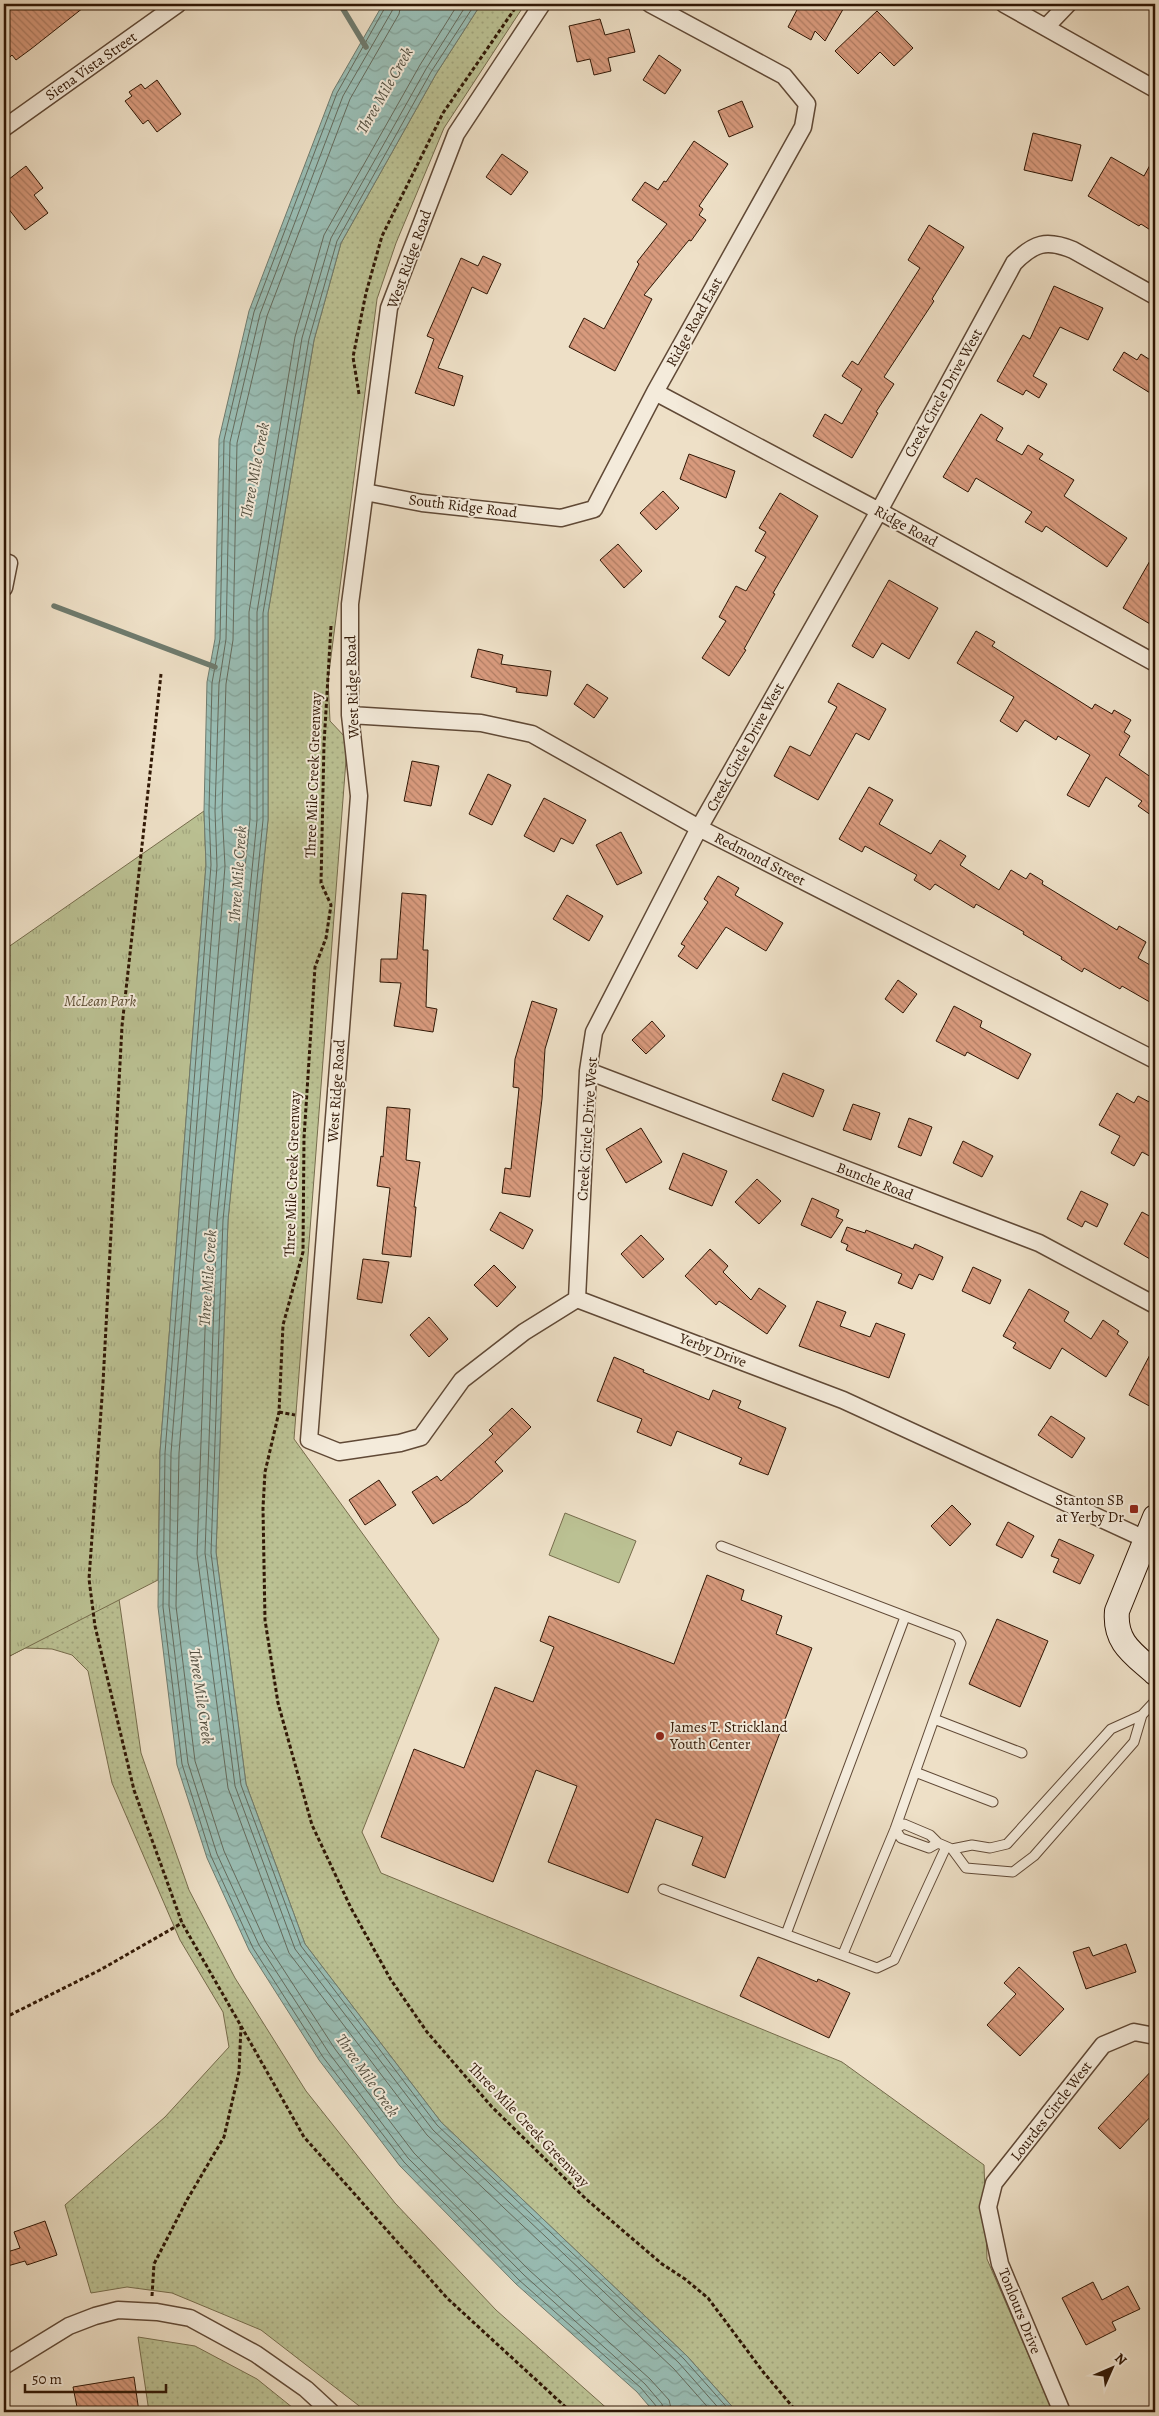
<svg xmlns="http://www.w3.org/2000/svg" width="1159" height="2416" font-family="Alegreya,serif">
  <style>
    .grass { fill: url(#grass-dots); stroke: #766c4c }
    .park { fill: url(#park-tufts); stroke: #766c4c }
    .pitch { fill: #bbc193; stroke: #766c4c }
    .water { fill: url(#water-waves); stroke: #6f7b6e }
    .lines { fill: none; stroke-linecap: round; stroke-linejoin: round }
    .shore { stroke: #646a5c; stroke-width: 1 }
    .stream { stroke: #6f7b6e; stroke-width: 5.5 }
    .building { fill: url(#building-back-hatch); stroke: #301705 }
    .lane-casing { stroke: #604936; stroke-width: 11 }
    .street-casing { stroke: #604936; stroke-width: 19 }
    .secondary-casing { stroke: #301705; stroke-width: 26 }
    .path { stroke: #301705; stroke-width: 3; stroke-dasharray: 4 2.5; stroke-linecap: butt }
    .lane { stroke: #f4ebdb; stroke-width: 9 }
    .street { stroke: #f4ebdb; stroke-width: 16 }
    .secondary { stroke: #f4ebdb; stroke-width: 24 }
    .poi-dot { fill: #8f2418; stroke: #f4ebdb; stroke-width: 2 }
    .labels { text-anchor: middle; stroke-width: 4; stroke-linejoin: round; paint-order: stroke }
    .street-label { font-size: 15px; fill: #301705; stroke: #f4ebdb }
    .park-label { font-size: 15px; font-style: italic; fill: #5a4a30; stroke: #f4ebdb }
    .poi-label { font-size: 15px; fill: #301705; stroke: #f4ebdb; text-anchor: end }
    .water-label { font-size: 16px; font-style: italic; fill: #555142; stroke: #f4ebdb }
  </style>
  <defs>
    <pattern id="grass-dots" width="8" height="8" patternUnits="userSpaceOnUse" patternTransform="scale(1.25)"><rect width="8" height="8" fill="#bbc193"/><path d="M2 2h.1M6 6h.1" fill="none" stroke="#a1a57d" stroke-width="1.8" stroke-linecap="round"/></pattern>
    <pattern id="park-tufts" width="24" height="20" patternUnits="userSpaceOnUse" patternTransform="scale(1.25)"><rect width="24" height="20" fill="#bbc193"/><path d="M3 7l-1-3M5 7V3M7 7l1-3M15 17l-1-3M17 17v-4M19 17l1-3" fill="none" stroke="#a1a57d"/></pattern>
    <pattern id="water-waves" width="16" height="10" patternUnits="userSpaceOnUse" patternTransform="scale(1.25)"><rect width="16" height="10" fill="#99bdb4"/><path d="M0 5q4-4 8 0t8 0" fill="none" stroke="#84a299"/></pattern>
    <pattern id="building-back-hatch" width="6" height="6" patternUnits="userSpaceOnUse" patternTransform="scale(1.25)"><rect width="6" height="6" fill="#d89a7d"/><path d="M-1 5l2 2M0 0l6 6M5-1l2 2" fill="none" stroke="#b07d64"/></pattern>
  </defs>
  <rect width="100%" height="100%" fill="#eee0c7"/>
  <filter id="stains"><feTurbulence type="fractalNoise" baseFrequency=".004" numOctaves="4"/><feColorMatrix values="0 0 0 0 .2 0 0 0 0 .09 0 0 0 0 .02 0 0 0 .5 -.17"/></filter>
  <radialGradient id="worn" r=".72"><stop offset=".6" stop-color="#630" stop-opacity="0"/><stop offset="1" stop-color="#630" stop-opacity=".3"/></radialGradient>
  <path class="grass" d="M481,4H525L444,128L396,243L377,299L328,680L330,721L346,738V760L294,1439L439,1639L362,1832L381,1873L842,2062L984,2165L987,2259L1053,2412H737L687,2356L441,2122L305,1944L246,1784L216,1552L228,1220L268,820V613L314,340L341,243L436,74Z
    M4,1139L108,1522L141,1753L189,1890L235,1978L306,2091L395,2203L496,2310L611,2412H367L261,2330L172,2293L127,2287L91,2293L65,2205L165,2117L229,2047L223,2012L180,1940L112,1783L88,1671L72,1655L52,1649L25,1648L4,1659Z
    M138,2337L195,2346L257,2379L298,2412H149Z"/>
  <path class="park" d="M204,811L206,865L160,1452L158,1580L4,1659V950Z"/>
  <path class="pitch" d="M565,1513L636,1541L619,1583L549,1555Z"/>
  <path class="water" d="M383,4H481L436,74L341,243L314,340L268,613V820L228,1220L216,1552L246,1784L305,1944L441,2122L687,2356L737,2412H654L637,2392L516,2284L400,2166L319,2060L249,1950L207,1858L177,1765L158,1607L160,1452L206,865L204,811L207,682L215,639L219,439L249,311L333,91Z"/>
  <g class="lines">
    <path class="shore" d="M387,4L337,93L254,312L224,440L220,639L212,683L209,811L211,865L165,1453L163,1607L182,1764L211,1856L253,1948L323,2057L404,2162L519,2280L641,2388L657,2407L658,2412
      M394,4L392,11L343,96L260,314L230,442L226,639L219,684L215,811L217,866L171,1453L169,1606L188,1763L217,1854L259,1945L329,2053L408,2158L524,2275L645,2384L662,2404L664,2412
      M401,4L399,14L350,99L267,316L237,443L233,640L226,684L222,810L225,866L179,1453L176,1606L195,1761L224,1851L265,1941L335,2049L414,2153L529,2270L650,2379L669,2400L672,2412
      M458,4L420,65L324,235L295,337L249,612L250,819L209,1219L197,1554L228,1788L289,1953L427,2135L674,2369L712,2412
      M467,4L426,69L331,238L302,338L257,612V820L217,1219L205,1553L235,1786L295,1949L433,2130L679,2363L722,2412
      M475,4L431,72L337,241L309,339L263,613V820L223,1220L211,1553L241,1785L301,1946L437,2125L684,2359L731,2412"/>
    <path class="stream" d="M340,4L366,47
      M54,606L215,667"/>
  </g>
  <path class="building" d="M4,4H88L31,49L16,60L12,55L4,63Z
    M800,4H846L825,41L815,31L811,40L788,27Z
    M877,11L913,48L894,66L880,52L858,74L835,51Z
    M600,19L605,35L629,29L635,52L608,58L611,71L594,75L590,59L577,62L569,26Z
    M659,55L681,70L665,94L643,80Z
    M157,80L181,114L157,132L148,120L143,124L125,101L132,96L129,92L141,84L145,89Z
    M742,101L753,127L729,137L718,111Z
    M1033,133L1081,145L1072,181L1024,170Z
    M694,141L728,164L699,206L703,209L699,215L706,220L691,241L689,240L644,295L652,299L615,371L569,347L584,318L604,329L639,264L637,262L667,224L632,200L645,182L658,190L664,181L666,182Z
    M502,154L528,172L511,195L486,177Z
    M1155,156V233L1141,224L1139,226L1088,196L1111,157L1144,176Z
    M26,166L43,188L34,195L48,213L25,230L4,203V183Z
    M929,225L964,247L932,299L934,301L884,377L894,384L876,412L878,413L852,458L813,436L825,414L842,424L862,389L842,376L852,361L858,365L920,268L908,260Z
    M483,256L501,264L487,294L472,287L438,368L463,376L454,406L415,393L434,339L427,336L461,258L478,266Z
    M1054,286L1103,308L1088,340L1060,327L1033,376L1047,384L1039,398L1026,390L1023,395L997,381L1023,335L1030,339Z
    M1124,352L1137,360L1141,354L1155,363V396L1113,370Z
    M981,414L1003,428L996,440L1022,455L1028,445L1043,454L1039,459L1074,480L1064,496L1127,538L1107,567L1046,526L1042,532L1025,522L1032,512L976,478L968,492L943,477Z
    M689,454L735,471L726,498L680,479Z
    M663,491L679,508L656,530L640,513Z
    M780,493L818,516L773,593L775,594L744,649L746,650L729,676L702,658L726,621L719,617L736,586L746,591L766,557L755,551L766,532L759,528Z
    M618,544L642,571L624,588L600,560Z
    M1155,552V627L1123,608Z
    M889,580L938,608L909,659L882,643L873,658L852,646Z
    M976,631L995,642L992,646L1092,709L1095,704L1112,714L1114,710L1131,720L1124,732L1130,736L1119,755L1155,780V818L1138,806L1142,801L1106,777L1089,807L1067,795L1090,755L1058,736L1056,740L1025,720L1017,732L1000,721L1014,697L957,663Z
    M478,649L503,655L501,664L551,671L547,696L516,692L517,688L471,677Z
    M838,683L886,709L869,740L856,733L818,800L774,776L790,746L810,756L837,707L828,702Z
    M587,684L608,698L594,718L574,704Z
    M412,761L439,766L431,806L404,801Z
    M488,774L511,785L492,825L469,814Z
    M869,787L893,800L879,824L931,854L940,840L966,856L960,865L999,890L1011,870L1026,879L1030,873L1043,881L1042,884L1117,930L1119,926L1146,942L1138,958L1155,968V1005L1122,986L1120,989L1084,968L1082,972L1061,959L1062,957L1023,934L1024,932L976,904L974,908L935,884L930,890L914,880L917,875L865,846L862,852L839,839Z
    M544,798L586,820L573,844L561,838L554,852L524,836Z
    M621,832L642,873L617,885L596,845Z
    M718,876L739,888L735,895L783,923L766,951L726,927L697,969L678,956L685,946L681,944L708,902L704,899Z
    M402,893L426,895L423,950H428L426,1007L437,1009L433,1032L394,1026L401,983L380,982L381,959H397Z
    M567,895L603,916L589,941L553,919Z
    M898,980L917,994L903,1013L885,999Z
    M532,1001L557,1009L545,1049L542,1099L530,1197L502,1193L505,1168L511,1169L519,1088L513,1087L515,1059Z
    M954,1006L982,1021L980,1027L1031,1054L1018,1079L967,1052L965,1056L936,1041Z
    M652,1021L665,1036L646,1054L632,1040Z
    M783,1073L824,1090L813,1117L772,1100Z
    M1117,1093L1134,1103L1138,1096L1155,1105V1159L1142,1152L1134,1166L1111,1153L1120,1136L1099,1125Z
    M853,1104L880,1113L871,1140L843,1130Z
    M387,1107L410,1109L406,1160L420,1162L414,1207H416L411,1257L382,1254L390,1188L377,1186L381,1156L383,1157Z
    M909,1118L932,1127L921,1156L898,1147Z
    M641,1128L662,1162L626,1183L606,1149Z
    M963,1141L993,1156L982,1177L953,1163Z
    M683,1153L727,1171L712,1206L669,1189Z
    M757,1179L781,1201L759,1224L735,1202Z
    M1081,1191L1108,1204L1097,1227L1085,1221L1082,1227L1067,1219Z
    M812,1198L839,1210L836,1217L843,1220L831,1238L801,1225Z
    M500,1212L533,1230L523,1249L490,1230Z
    M1142,1212L1155,1219V1250L1150,1259L1124,1244Z
    M847,1227L865,1233L866,1230L913,1249L915,1244L943,1257L933,1280L919,1274L912,1289L898,1283L902,1274L846,1250L848,1245L841,1242Z
    M641,1235L664,1259L643,1278L621,1254Z
    M710,1249L728,1266L723,1272L751,1300L759,1288L786,1306L767,1334L719,1301L716,1305L685,1276Z
    M363,1259L389,1262L382,1303L357,1299Z
    M494,1265L516,1287L497,1307L474,1285Z
    M973,1267L1001,1280L990,1304L962,1291Z
    M1029,1289L1069,1312L1064,1321L1091,1339L1103,1320L1119,1331L1117,1334L1128,1342L1106,1377L1062,1348L1050,1369L1013,1348L1016,1343L1003,1336Z
    M817,1301L846,1312L840,1326L870,1337L876,1323L905,1334L889,1378L799,1346Z
    M429,1317L448,1339L429,1357L410,1335Z
    M1155,1345V1409L1129,1395Z
    M614,1357L644,1370L643,1372L709,1400L713,1390L741,1401L738,1408L786,1428L768,1475L739,1464L742,1458L677,1431L671,1446L637,1432L642,1419L597,1401Z
    M512,1408L531,1427L495,1462L503,1471L468,1502L433,1524L412,1492L437,1476L441,1481L493,1434L489,1430Z
    M1051,1416L1085,1438L1072,1458L1038,1435Z
    M379,1480L396,1505L365,1525L349,1500Z
    M952,1505L971,1524L950,1546L931,1526Z
    M1008,1522L1034,1536L1022,1558L996,1545Z
    M1059,1539L1094,1555L1080,1584L1053,1572L1059,1559L1051,1556Z
    M707,1575L744,1590L741,1600L782,1616L776,1634L812,1648L725,1878L692,1865L703,1837L656,1819L628,1893L548,1862L577,1786L536,1770L493,1882L381,1837L414,1749L464,1768L495,1687L533,1702L554,1647L540,1641L549,1616L674,1664Z
    M997,1619L1048,1641L1020,1707L969,1684Z
    M1126,1944L1136,1972L1086,1989L1073,1952L1089,1947L1093,1956Z
    M758,1957L817,1982L818,1979L850,1993L829,2038L740,1996Z
    M1019,1967L1064,2009L1020,2056L987,2025L1016,1994L1004,1983Z
    M1155,2067V2112L1120,2149L1098,2128Z
    M45,2221L57,2255L27,2265L25,2261L4,2267V2253L20,2248L14,2232Z
    M1093,2282L1102,2300L1128,2286L1140,2309L1112,2322L1116,2330L1086,2345L1062,2298Z
    M134,2377L139,2412H78L73,2387Z"/>
  <g class="lines">
    <g class="lane-casing">
      <path id="lane" d="M721,1546L957,1636L961,1643L895,1829L843,1954
        M934,1719L1022,1753
        M915,1772L993,1802
        M938,1843L929,1848L901,1838L895,1829L904,1824L930,1835L938,1843L952,1849L966,1868L1013,1872L1034,1856L1134,1742L1142,1715
        M952,1849L972,1845L990,1848L1007,1844L1111,1729L1142,1715L1155,1701
        M663,1889L877,1968L894,1960L946,1847
        M786,1934L905,1617"/>
    </g>
    <g class="street-casing">
      <path id="street" d="M542,4L456,134L389,308L350,604V715L359,796L309,1440L339,1452L400,1443L421,1437L462,1380L524,1332L577,1299L843,1400L1145,1539
        M1004,4L1155,89
        M1046,27L1068,4
        M4,128L178,4
        M655,392L879,511L1155,663
        M365,492L422,503L561,518L594,509L655,392L803,127L807,104L784,76L650,4
        M4,588L9,563
        M350,715L481,723L532,734L699,828L1155,1060
        M588,1071L1039,1243L1155,1305
        M577,1299L588,1071L594,1032L699,828L879,511L1014,263C1034,243 1046,239 1073,250L1155,296
        M4,2366L69,2326L95,2316L118,2310L157,2312L190,2318L256,2354L306,2389L331,2412
        M1062,2412L1000,2264L988,2207L994,2183L1103,2045L1134,2032L1155,2036"/>
    </g>
    <g class="secondary-casing">
      <path id="secondary" d="M1155,1517L1117,1611C1114,1643 1134,1654 1155,1673"/>
    </g>
    <path class="path" d="M359,394L353,357L366,293L382,236L443,113L518,4
      M331,626L324,744L321,883L331,905L326,938L315,967L304,1138L303,1252L283,1325L279,1412L265,1472L263,1508L265,1620L278,1703L312,1825L351,1908L391,1980L427,2032L492,2107L586,2199L662,2264L685,2279L708,2298L764,2373L797,2412
      M279,1412L295,1415
      M4,2018L100,1970L182,1923
      M241,2026L304,2137L447,2298L571,2412
      M152,2296L154,2264L187,2200L224,2137L239,2072L241,2026L182,1923L134,1790L95,1626L89,1579L103,1383L122,1026L161,674"/>
    <use href="#lane" class="lane"/>
    <use href="#street" class="street"/>
    <use href="#secondary" class="secondary"/>
  </g>
  <g class="poi-dot">
    <rect x="1129" y="1504" width="10" height="10" rx="2.5"/>
    <circle cx="660" cy="1736" r="5"/>
  </g>
  <g class="labels">
    <g class="street-label">
      <text transform="translate(91 66) rotate(-35)" y="5">Siena Vista Street</text>
      <text transform="translate(409 259) rotate(-70)" y="5">West Ridge Road</text>
      <text transform="translate(694 322) rotate(-61)" y="5">Ridge Road East</text>
      <text transform="translate(943 393) rotate(-61)" y="5">Creek Circle Drive West</text>
      <text transform="translate(463 506) rotate(7)" y="5">South Ridge Road</text>
      <text transform="translate(906 526) rotate(29)" y="5">Ridge Road</text>
      <text transform="translate(352 687) rotate(-92)" y="5">West Ridge Road</text>
      <text transform="translate(745 747) rotate(-61)" y="5">Creek Circle Drive West</text>
      <text transform="translate(313 775) rotate(-88)" y="5">Three Mile Creek Greenway</text>
      <text transform="translate(760 859) rotate(27)" y="5">Redmond Street</text>
      <text transform="translate(336 1091) rotate(-86)" y="5">West Ridge Road</text>
      <text transform="translate(587 1129) rotate(-86)" y="5">Creek Circle Drive West</text>
      <text transform="translate(292 1174) rotate(-88)" y="5">Three Mile Creek Greenway</text>
      <text transform="translate(875 1181) rotate(21)" y="5">Bunche Road</text>
      <text transform="translate(713 1350) rotate(21)" y="5">Yerby Drive</text>
      <text transform="translate(1051 2111) rotate(-52)" y="5">Lourdes Circle West</text>
      <text transform="translate(529 2125) rotate(46)" y="5">Three Mile Creek Greenway</text>
      <text transform="translate(1020 2311) rotate(68)" y="5">Tonlours Drive</text>
    </g>
    <g class="park-label">
      <text x="100" y="1006">McLean Park</text>
    </g>
    <g class="poi-label">
      <text x="1124" y="1505">Stanton SB<tspan x="1124" dy="17">at Yerby Dr</tspan></text>
      <text x="670" y="1732" text-anchor="start">James T. Strickland<tspan x="670" dy="17">Youth Center</tspan></text>
    </g>
    <g class="water-label">
      <text transform="translate(384 90) rotate(-60)" y="6">Three Mile Creek</text>
      <text transform="translate(254 470) rotate(-79)" y="6">Three Mile Creek</text>
      <text transform="translate(237 874) rotate(-86)" y="6">Three Mile Creek</text>
      <text transform="translate(207 1278) rotate(-86)" y="6">Three Mile Creek</text>
      <text transform="translate(202 1696) rotate(82)" y="6">Three Mile Creek</text>
      <text transform="translate(368 2075) rotate(55)" y="6">Three Mile Creek</text>
    </g>
  </g>
  <rect width="1159" height="2416" fill="none" stroke="#eee0c7" stroke-width="20"/>
  <rect x="5" y="5" width="1149" height="2406" fill="none" stroke="#301705" stroke-width="2.5"/>
  <rect x="10" y="10" width="1139" height="2396" fill="none" stroke="#301705"/>
  <g transform="translate(1112 2368) rotate(45)" stroke="#f4ebdb" stroke-width="4" paint-order="stroke">
  <path d="M0-4L9 19L0 12L-9 19Z" fill="#301705"/>
  <text y="-8" font-size="14" font-weight="bold" text-anchor="middle" fill="#301705">N</text>
  </g>
  <path d="M25 2384v8h141v-8" fill="none" stroke="#301705" stroke-width="2.5"/>
  <text x="32" y="2384" font-size="15" fill="#301705" stroke="#f4ebdb" stroke-width="4" paint-order="stroke">50 m</text>
  <rect width="100%" height="100%" filter="url(#stains)"/>
  <rect width="100%" height="100%" fill="url(#worn)"/>
</svg>
